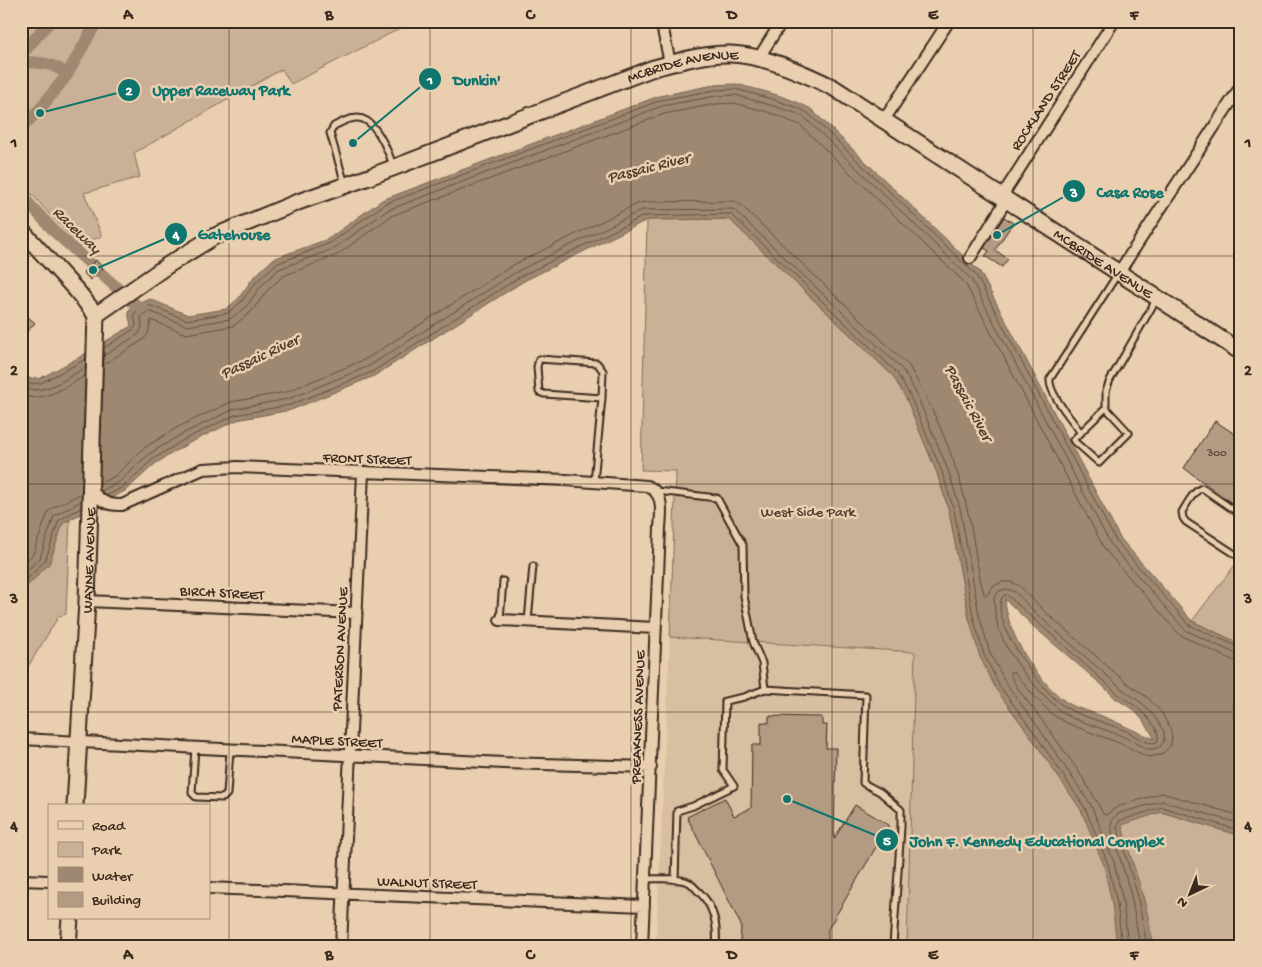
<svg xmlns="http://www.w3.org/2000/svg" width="1262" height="967" font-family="'Gochi Hand',sans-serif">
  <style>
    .built { fill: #d9bfa2 }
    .green { fill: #cab096; stroke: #826d5a }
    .water { fill: #9e8871; stroke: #766250; fill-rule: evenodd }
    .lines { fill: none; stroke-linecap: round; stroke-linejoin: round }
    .shore { stroke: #63503f; stroke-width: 1 }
    .canal { stroke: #9e8871; stroke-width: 12 }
    .building { fill: #b39b83; stroke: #3b2a1e }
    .lane-casing { stroke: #3b2a1e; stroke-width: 9 }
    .street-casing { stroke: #3b2a1e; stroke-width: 14 }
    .secondary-casing { stroke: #3b2a1e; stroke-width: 19 }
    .lane { stroke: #e9ceb0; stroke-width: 5 }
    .street { stroke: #e9ceb0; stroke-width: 10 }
    .secondary { stroke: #e9ceb0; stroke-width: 15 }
    .grid { fill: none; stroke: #3b2a1e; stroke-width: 1; stroke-opacity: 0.55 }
    .labels { text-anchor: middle; stroke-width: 5; stroke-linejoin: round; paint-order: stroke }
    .number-label { font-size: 12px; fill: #594637 }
    .street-label { font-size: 15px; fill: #3b2a1e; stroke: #e9ceb0 }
    .park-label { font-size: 15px; fill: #503e30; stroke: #e9ceb0 }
    .water-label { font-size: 16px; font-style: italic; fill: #4f3d2f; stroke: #e9ceb0 }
    .leader { fill: none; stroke: #0f766e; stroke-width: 2 }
    .callout-dot { fill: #0f766e; stroke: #e9ceb0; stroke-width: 2 }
    .mark-label { font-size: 15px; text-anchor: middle; font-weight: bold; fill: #fff }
    .callout-label { font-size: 16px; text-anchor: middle; font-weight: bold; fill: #0f766e; stroke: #e9ceb0; stroke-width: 5; stroke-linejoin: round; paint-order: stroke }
    .neatline { fill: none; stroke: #3b2a1e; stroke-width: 2 }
    .grid-label { font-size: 16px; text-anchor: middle; font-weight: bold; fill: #3b2a1e }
  </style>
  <rect width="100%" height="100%" fill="#e9ceb0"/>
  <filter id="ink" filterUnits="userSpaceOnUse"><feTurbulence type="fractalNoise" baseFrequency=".02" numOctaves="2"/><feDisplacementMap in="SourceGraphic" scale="10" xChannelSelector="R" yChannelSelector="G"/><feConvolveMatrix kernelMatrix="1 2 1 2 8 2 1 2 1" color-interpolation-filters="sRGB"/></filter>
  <g filter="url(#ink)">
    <path class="built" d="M670,637L915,652L907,946H656Z"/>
    <path class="green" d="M21,21H415L291,84L282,69L134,153L140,177L84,193L102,236L79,245L50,215L21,182Z
      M729,219L893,376L906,398L937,473L949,511L969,618L1122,824L1161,812L1241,836V946H907L915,652L670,637L676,471L641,470L647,220Z
      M70,520L66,614L59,616L21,678V592L49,564L63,523Z
      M1241,557V644L1192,621Z"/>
    <path class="water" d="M736,84C762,91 788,96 811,109L980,272L1120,538L1192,621L1241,644V836L1161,812L1122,825C1131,864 1150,905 1152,946H1117L1112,904L1104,865L1081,810L1029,734L997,691L980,657L969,618L949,511L937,473L906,398L893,376L729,219L647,220L524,281L374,376L291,410L237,420L187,444L155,464L125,491L63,523L49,564L21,592V373L31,379L37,377L39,379L78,358L131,326L128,312L136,305L150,299L188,315L226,309L238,299L253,278L273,259L328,239L382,200L659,96L714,85ZM1005,599L1033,626L1103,686L1115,698L1134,710L1145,723L1155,739C1137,733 1120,723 1102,716C1090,711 1077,709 1066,702C1037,680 1007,635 1005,599Z"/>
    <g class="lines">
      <path class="shore" d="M104,348L134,329L136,325L134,314L139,309L149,305L187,320L228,313L241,302L257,281L276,264L330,243L385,204L661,100L715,90L735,89L772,99L798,108L808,113L976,275L1116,541L1189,625L1241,648
        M103,356L139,334L142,327L141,316L149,311L187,326L230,319L246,307L261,286L279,269L333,249L388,210L662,106L716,96L735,95L770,105L796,113L805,118L971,279L1111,545L1185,630L1234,653L1241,654
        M103,365L143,340L148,334L151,320L186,334L233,326L251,312L267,291L283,276L337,255L391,216L664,114L716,104L734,103L768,112L800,125L965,283L1105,550L1180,635L1232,660L1241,662
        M21,379L29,384L41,383L86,359
        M21,386C41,399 68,377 86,367
        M21,395C44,404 66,386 85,376
        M99,484L115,476L144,448L178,427L231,402L286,392L366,359L515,264L639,203L647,202L735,201L742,206L909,366C934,409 956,459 967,508C974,536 976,566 984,594L987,595L993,586L1002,582H1011L1020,586L1045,612L1127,683L1148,698L1161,712L1170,728L1172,735L1171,745L1161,755L1148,757L1119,743L1069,724L1053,715L1035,697L1014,672H1010C1012,685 1036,711 1044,723C1065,752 1088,782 1103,814L1106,815L1117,807L1162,793L1241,816
        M101,491L119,482L149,454L182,434L234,409L288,399L369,366L518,271L642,210L733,209L896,363L903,370L916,393L948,470L960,508L979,615L990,653L1007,685L1038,727L1091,805L1114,862L1123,902L1128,946
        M106,496L123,487L152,460L185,439L235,415L290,405L372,372L521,276L644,216L731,214L891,367L897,373L910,396L942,472L954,510L973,616L984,655L1001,688L1033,731L1085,808L1108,864L1117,903L1122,946
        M21,566L33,554L48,512L54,507L82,493
        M21,576L40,558L54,516L81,501
        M21,585L45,561L59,520L81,508
        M1007,589L1015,592L1040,617L1122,689L1142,703L1155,717L1164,732V740L1161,746L1154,749H1148L1122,736L1072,718L1060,711L1041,692L1024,673L1007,648L998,628L995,611L994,598L999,591Z
        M1007,595L1118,694C1129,701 1165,726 1157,742C1148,746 1134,735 1126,731C1106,722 1083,718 1065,707C1045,695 986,619 1003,596Z
        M1140,946L1131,895L1111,828C1111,821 1113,816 1120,813L1162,801L1241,824
        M1147,946L1137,893L1117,827L1119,821L1162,807L1241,831"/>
      <path class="canal" d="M21,52L27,48L50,21
        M21,62C38,62 56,63 67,75
        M21,128L39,110L67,75L97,21
        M21,195L56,233L136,305"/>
    </g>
    <path class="building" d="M1004,217L1013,223L995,250L1008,259L1002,267L985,256L989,251L984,248Z
      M96,260L103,268L90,280L83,272Z
      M27,316L35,323L21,338V322Z
      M1215,421L1241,438V510L1184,468Z
      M769,716L822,717V725H827L826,748H836L834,839L855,805L889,825L828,929V946H740L741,925L687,817L725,798L734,816L751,808L752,745H761V722L769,723Z"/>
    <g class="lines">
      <g class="lane-casing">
        <path id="lane" d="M345,184L330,133L334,126C340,123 349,118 356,118C375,116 388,151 393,165
          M1106,408L1073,440L1099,463L1129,433L1106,408V391L1110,380L1156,300
          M1081,433C1073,421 1048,393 1050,379L1117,275
          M594,482L602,398L603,371L597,363L539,359L537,367L539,392L544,394L602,398
          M657,491L717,498L743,545L744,596L753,642L762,663L765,689L744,697L725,701L723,770L734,786L693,806L677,811L675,880
          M1241,515L1202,488C1193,491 1187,504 1182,512L1183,518L1186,522L1241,558
          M500,620L503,581
          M528,621L533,566
          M765,689L866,695L863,783L880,792L901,810V827L893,946
          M195,748L192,793L196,797L223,798L227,794L230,750
          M645,879C658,879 676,877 688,882C691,883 694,887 697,890C713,904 718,924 716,946"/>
      </g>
      <g class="street-casing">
        <path id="street" d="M661,21L670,63
          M758,59L782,21
          M884,120L949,21
          M1002,196L1114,21
          M970,258L1007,199
          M1119,272L1241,86
          M90,488C99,500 107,506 122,505L203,469L237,467L566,480L647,486C665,493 661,512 660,528L642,946
          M87,601L356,613
          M500,620L655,628
          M21,739L504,763L651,767
          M21,880L49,881
          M209,888L644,906
          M341,946L363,473"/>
      </g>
      <g class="secondary-casing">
        <g id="secondary">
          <path d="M21,230L77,291L96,315"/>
          <path id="s1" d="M96,315L168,265L215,236L298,202L369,177L651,69C676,62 704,53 731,54C762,55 806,74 834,88L1241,352"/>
          <path id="s2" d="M75,806L87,601L96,315"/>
          <path d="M68,946L70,918"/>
        </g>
      </g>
      <use href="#lane" class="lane"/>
      <use href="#street" class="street"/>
      <use href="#secondary" class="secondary"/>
    </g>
  </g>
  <path class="grid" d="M229,21V946M430,21V946M631,21V946M832,21V946M1033,21V946M21,256H1241M21,484H1241M21,712H1241"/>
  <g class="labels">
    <g class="number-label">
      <text x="1217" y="456">300</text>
    </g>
    <g class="street-label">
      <text dy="5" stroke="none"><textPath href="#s1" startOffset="642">MCBRIDE AVENUE</textPath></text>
      <text transform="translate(1045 100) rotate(-57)" y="5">ROCKLAND STREET</text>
      <text dy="5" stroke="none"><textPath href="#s1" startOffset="1122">MCBRIDE AVENUE</textPath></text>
      <text transform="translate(367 458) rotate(2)" y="5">FRONT STREET</text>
      <text dy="5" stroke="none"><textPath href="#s2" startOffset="246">WAYNE AVENUE</textPath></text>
      <text transform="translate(222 592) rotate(3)" y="5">BIRCH STREET</text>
      <text transform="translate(339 649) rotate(-87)" y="5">PATERSON AVENUE</text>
      <text transform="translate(637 717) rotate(-88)" y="5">PREAKNESS AVENUE</text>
      <text transform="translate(337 740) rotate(3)" y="5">MAPLE STREET</text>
      <text transform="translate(427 882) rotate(2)" y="5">WALNUT STREET</text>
    </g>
    <g class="park-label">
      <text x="808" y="516">West Side Park</text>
    </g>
    <g class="water-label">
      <text transform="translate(648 166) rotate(-14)" y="6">Passaic River</text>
      <text transform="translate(78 229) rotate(44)" y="6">Raceway</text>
      <text transform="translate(259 355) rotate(-25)" y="6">Passaic River</text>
      <text transform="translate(970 402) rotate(62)" y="6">Passaic River</text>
    </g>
  </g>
  <path class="leader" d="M353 143L430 79M40 113L129 90M997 235L1074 191M93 270L176 234M787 799L887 840"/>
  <g class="callout-dot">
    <circle cx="353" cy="143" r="5"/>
    <circle cx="40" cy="113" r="5"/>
    <circle cx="997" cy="235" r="5"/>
    <circle cx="93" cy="270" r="5"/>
    <circle cx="787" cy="799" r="5"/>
    <circle cx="430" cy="79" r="12"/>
    <circle cx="129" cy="90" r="12"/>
    <circle cx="1074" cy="191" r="12"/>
    <circle cx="176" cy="234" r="12"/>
    <circle cx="887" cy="840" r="12"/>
  </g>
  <g class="mark-label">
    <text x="430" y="84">1</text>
    <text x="129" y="95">2</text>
    <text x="1074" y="197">3</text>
    <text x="176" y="239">4</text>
    <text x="887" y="845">5</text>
  </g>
  <g class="callout-label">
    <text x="477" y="85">Dunkin'</text>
    <text x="221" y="95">Upper Raceway Park</text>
    <text x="1130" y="197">Casa Rose</text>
    <text x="234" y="239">Gatehouse</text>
    <text x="1037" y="846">John F. Kennedy Educational Complex</text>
  </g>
  <rect width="1262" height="967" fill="none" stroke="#e9ceb0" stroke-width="55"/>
  <rect x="48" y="804" width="162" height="115" fill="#e9ceb0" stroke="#a38c76"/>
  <rect x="58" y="821" width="25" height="8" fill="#e9ceb0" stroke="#a38c76"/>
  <text x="92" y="830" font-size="15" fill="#3b2a1e">Road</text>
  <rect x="58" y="842" width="25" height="15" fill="#cab096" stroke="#a38c76"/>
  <text x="92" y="854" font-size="15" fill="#3b2a1e">Park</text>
  <rect x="58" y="867" width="25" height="15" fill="#9e8871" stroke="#a38c76"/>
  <text x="92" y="880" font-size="15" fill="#3b2a1e">Water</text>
  <rect x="58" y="892" width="25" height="15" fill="#b39b83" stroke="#a38c76"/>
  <text x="92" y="904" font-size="15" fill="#3b2a1e">Building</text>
  <g transform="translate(1190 894) rotate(223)" stroke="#e9ceb0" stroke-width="4" paint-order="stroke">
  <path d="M0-4L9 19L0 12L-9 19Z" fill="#3b2a1e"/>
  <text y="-8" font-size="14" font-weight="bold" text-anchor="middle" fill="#3b2a1e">N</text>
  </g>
  <rect x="28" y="28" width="1206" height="912" class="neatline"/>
  <g class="grid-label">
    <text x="128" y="19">A</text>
    <text x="329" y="19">B</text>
    <text x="530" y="19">C</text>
    <text x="732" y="19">D</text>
    <text x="933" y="19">E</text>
    <text x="1134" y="19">F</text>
    <text x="14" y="147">1</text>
    <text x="1248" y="147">1</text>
    <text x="14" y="375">2</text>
    <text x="1248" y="375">2</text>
    <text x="14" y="603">3</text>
    <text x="1248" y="603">3</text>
    <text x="14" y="831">4</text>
    <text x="1248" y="831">4</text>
    <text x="128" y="959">A</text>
    <text x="329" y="959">B</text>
    <text x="530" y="959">C</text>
    <text x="732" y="959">D</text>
    <text x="933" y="959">E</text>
    <text x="1134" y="959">F</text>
  </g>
</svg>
